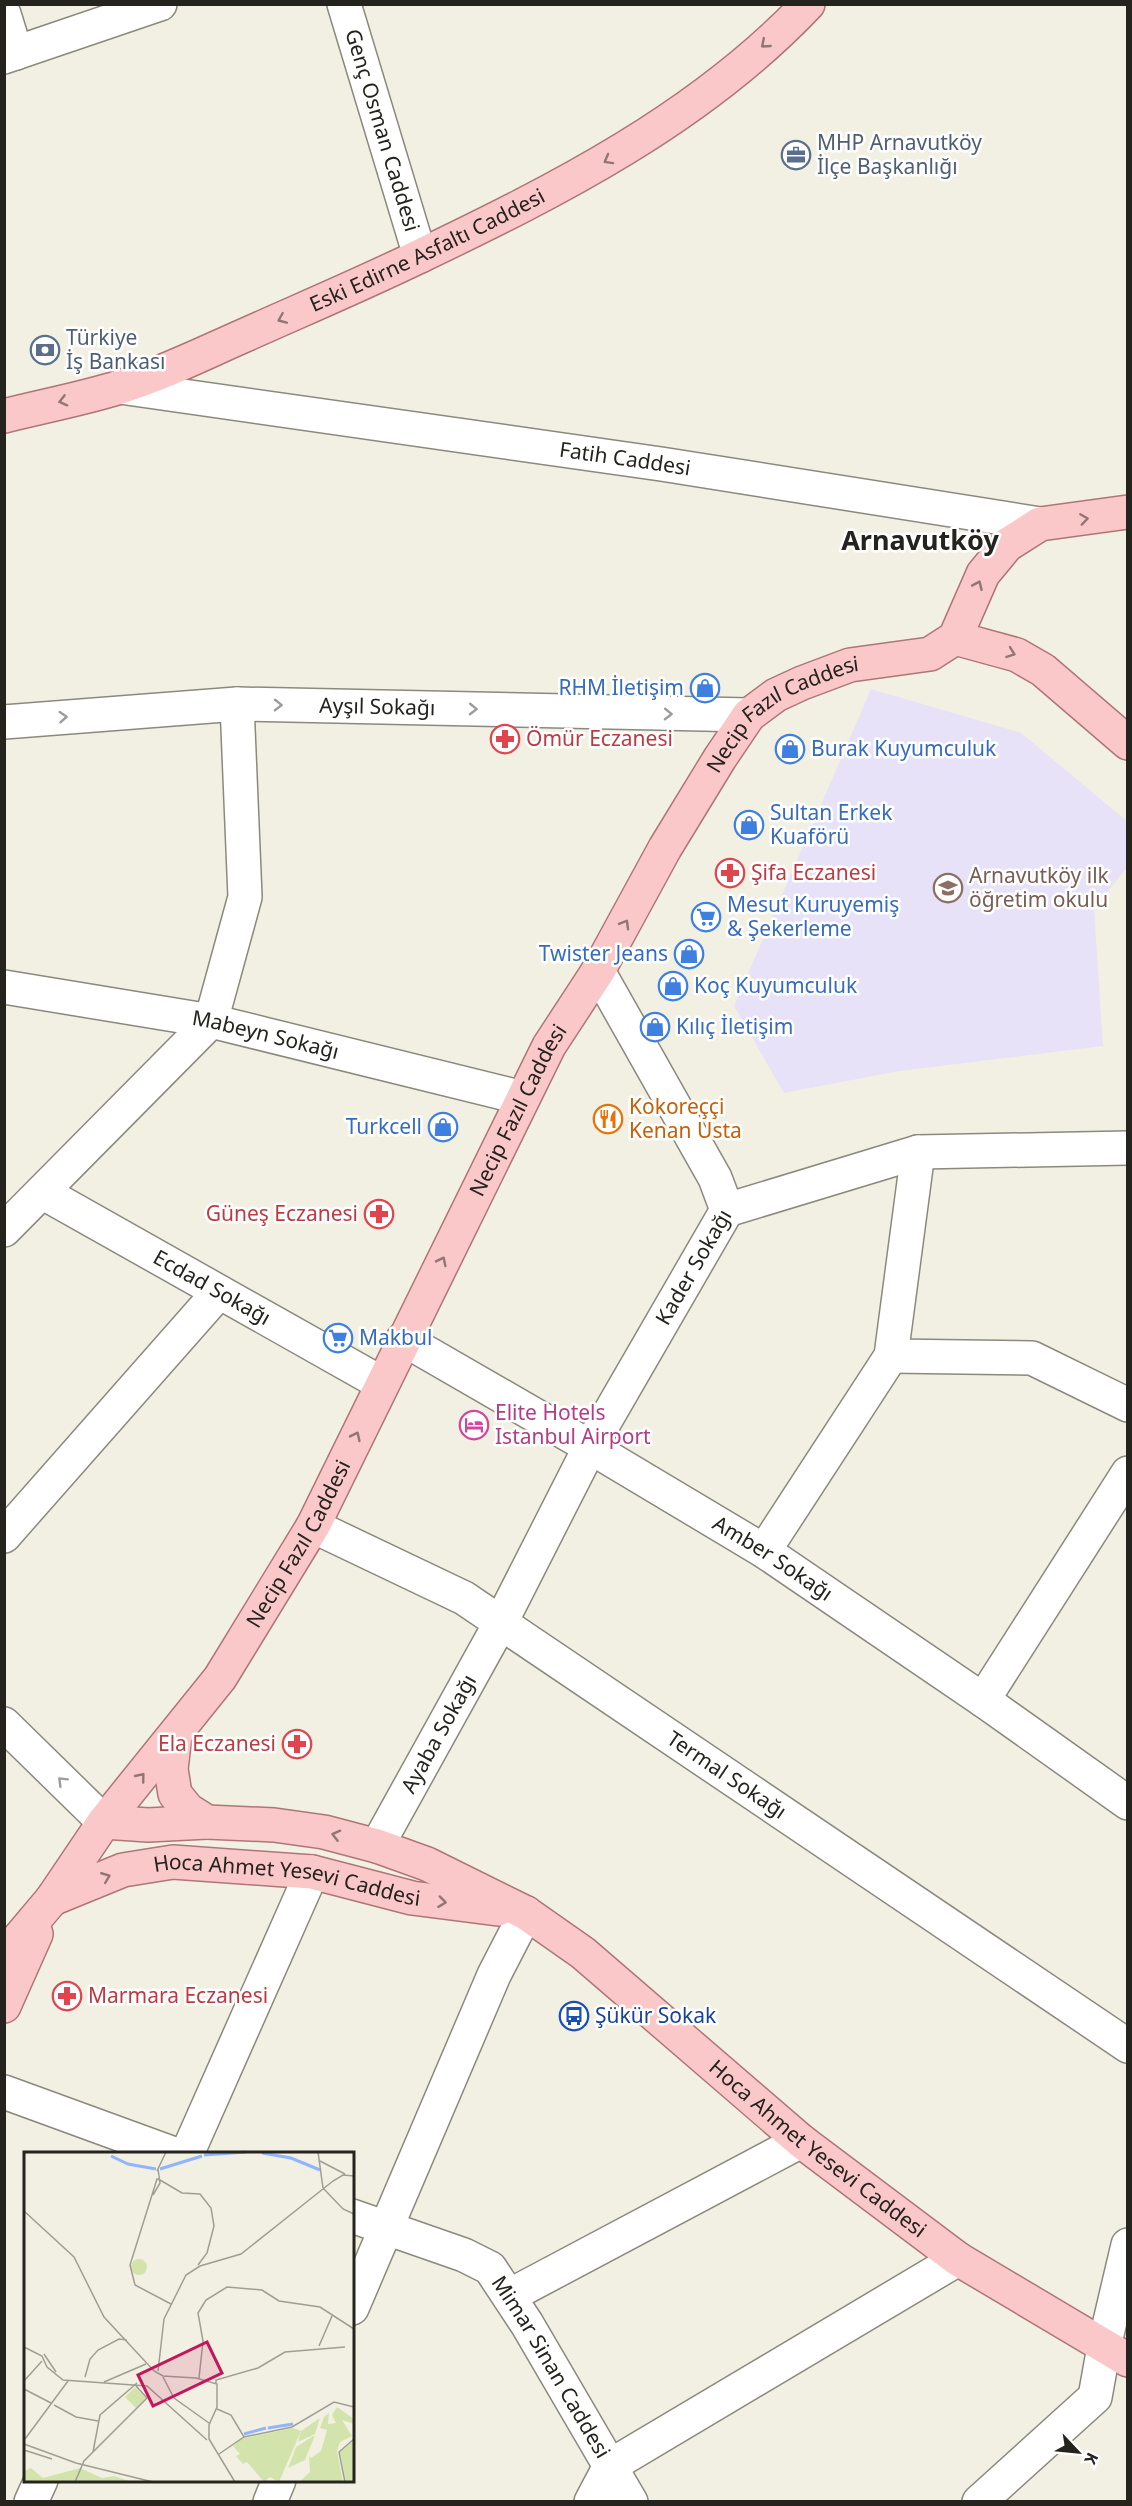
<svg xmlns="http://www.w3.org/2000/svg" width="1132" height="2506" font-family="'Noto Sans',sans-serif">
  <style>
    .education { fill: #e7e2f7 }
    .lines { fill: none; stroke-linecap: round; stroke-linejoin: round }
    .minor-casing { stroke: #8b897d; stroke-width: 36 }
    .major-casing { stroke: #ae7676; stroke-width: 36 }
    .minor { stroke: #fff; stroke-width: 33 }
    .major { stroke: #fbc8ca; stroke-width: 33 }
    .oneway { stroke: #907674 }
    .oneway2 { stroke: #9c9c9a }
    .labels { text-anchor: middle; stroke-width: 5; stroke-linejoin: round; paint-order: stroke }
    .street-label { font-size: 21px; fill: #24231e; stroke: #fff }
    .service-label { font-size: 21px; fill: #4e5e75; stroke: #fff; text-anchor: start }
    .shop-label { font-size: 21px; fill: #366cbe; stroke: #fff; text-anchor: start }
    .health-label { font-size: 21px; fill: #be3a42; stroke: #fff; text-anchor: start }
    .education-label { font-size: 21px; fill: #785e54; stroke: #fff; text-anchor: start }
    .food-label { font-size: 21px; fill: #c56008; stroke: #fff; text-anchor: start }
    .hotel-label { font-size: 21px; fill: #b23c85; stroke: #fff; text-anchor: start }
    .transit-label { font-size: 21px; fill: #164399; stroke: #fff; text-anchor: start }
    .district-label { font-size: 27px; font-weight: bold; fill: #24231e; stroke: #fff }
    .inset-river { fill: none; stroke: #8fb5fd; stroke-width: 3 }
    .inset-road { fill: none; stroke: #a09e94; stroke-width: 1.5 }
    .view { fill: #c2185b; fill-opacity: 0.15; stroke: #c2185b; stroke-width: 3 }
    .inset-edge { fill: none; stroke: #24231e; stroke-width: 3 }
  </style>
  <rect width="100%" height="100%" fill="#f2f0e3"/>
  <path class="education" d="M871,689L1021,733L1127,821V868L1094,908L1103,1046L899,1071L784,1093L734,1006Z"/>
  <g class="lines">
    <g class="minor-casing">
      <g id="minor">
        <path id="s1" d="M344,4L420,256"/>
        <path d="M4,14L16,53"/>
        <path d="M4,57L160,4"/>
        <path id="s2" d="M120,387L661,464L1040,524"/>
        <path id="s3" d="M4,722L237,704L749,715"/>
        <path d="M598,971L715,1178L727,1210"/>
        <path id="s4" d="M4,987L211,1021L523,1098"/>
        <path id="s5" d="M42,1192L381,1383"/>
        <path d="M4,1230L211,1021L245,897L237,704"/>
        <path id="s6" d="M403,1339L590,1447L764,1551L983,1700L1128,1803"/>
        <path d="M891,1356L1032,1358L1128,1405"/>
        <path id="s7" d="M313,1526L464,1598L1128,2046"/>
        <path d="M4,1536L219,1292"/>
        <path d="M764,1551L891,1356L918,1152"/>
        <path d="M983,1700L1128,1473"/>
        <path d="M4,1724L104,1822"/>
        <path id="s8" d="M377,1846L501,1622L590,1447L727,1210L918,1152L1128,1148"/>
        <path d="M4,2092L174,2154"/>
        <path d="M187,2154L312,1872"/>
        <path id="s9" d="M352,2216L464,2255L490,2268L527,2324L631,2502"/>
        <path d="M509,2296L801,2141"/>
        <path d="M352,2308L494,1975L526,1913"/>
        <path d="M31,2502L41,2480"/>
        <path d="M270,2502L279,2480"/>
        <path d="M591,2502L610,2466L958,2259"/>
        <path d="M979,2502L1095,2397L1104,2347L1128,2245"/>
      </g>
    </g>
    <g class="major-casing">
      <g id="major">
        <path id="s10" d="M4,416C43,406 82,399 120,387C162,374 202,354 243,336C301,310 360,285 418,257C558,190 700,118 808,4"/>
        <path d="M955,638L1017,655L1043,670L1128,743"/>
        <path id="s11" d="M175,1735L171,1769L175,1794L188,1810L207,1822L274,1825L324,1832L377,1846L427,1864L526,1913L583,1953L801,2141L958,2259L1128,2360"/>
        <path d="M104,1822L148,1825L207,1822"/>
        <path id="s12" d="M52,1899L123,1870L173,1862L312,1872L412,1898L498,1909"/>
        <path id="s13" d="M4,1956L52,1899L104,1822L220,1678L313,1526L549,1046L598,971L665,848L720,758L749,715L776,695L802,683L850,665L930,654L955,638L983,574L1007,545L1040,524L1128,512"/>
        <path d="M4,2006L36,1934"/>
      </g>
    </g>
    <use href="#minor" class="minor"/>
    <use href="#major" class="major"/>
  </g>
  <defs><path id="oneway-chevron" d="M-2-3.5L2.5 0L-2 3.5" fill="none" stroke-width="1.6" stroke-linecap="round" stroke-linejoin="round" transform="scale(1.5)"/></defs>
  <g class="oneway">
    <use href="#oneway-chevron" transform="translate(765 44) rotate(139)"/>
    <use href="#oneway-chevron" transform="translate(608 160) rotate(151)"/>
    <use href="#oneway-chevron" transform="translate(282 319) rotate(157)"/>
    <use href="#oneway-chevron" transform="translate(63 401) rotate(166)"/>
    <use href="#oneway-chevron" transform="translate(1084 519) rotate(-8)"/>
    <use href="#oneway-chevron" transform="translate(978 585) rotate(-66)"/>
    <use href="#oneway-chevron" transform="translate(1011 653) rotate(20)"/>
    <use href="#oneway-chevron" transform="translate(625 924) rotate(-60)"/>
    <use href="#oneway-chevron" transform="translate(442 1261) rotate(-64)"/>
    <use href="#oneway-chevron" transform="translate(356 1436) rotate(-64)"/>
    <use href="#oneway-chevron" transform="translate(141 1777) rotate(-51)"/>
    <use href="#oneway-chevron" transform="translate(336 1835) rotate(-166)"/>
    <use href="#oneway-chevron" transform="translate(106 1877) rotate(-22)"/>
    <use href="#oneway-chevron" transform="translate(442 1902) rotate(7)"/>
  </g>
  <g class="oneway2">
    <use href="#oneway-chevron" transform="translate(278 705) rotate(1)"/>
    <use href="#oneway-chevron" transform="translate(473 709) rotate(1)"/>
    <use href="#oneway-chevron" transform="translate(668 714) rotate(1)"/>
    <use href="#oneway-chevron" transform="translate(63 717) rotate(-4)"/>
    <use href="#oneway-chevron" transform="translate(62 1781) rotate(-135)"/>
  </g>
  <defs>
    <g id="office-ring" transform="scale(1.5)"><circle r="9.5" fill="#fff" stroke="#5c6f8a" stroke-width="1.5"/><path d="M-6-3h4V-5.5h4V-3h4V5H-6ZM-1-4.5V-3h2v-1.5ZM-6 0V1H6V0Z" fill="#5c6f8a"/></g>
    <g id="bank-ring" transform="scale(1.5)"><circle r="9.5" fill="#fff" stroke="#5c6f8a" stroke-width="1.5"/><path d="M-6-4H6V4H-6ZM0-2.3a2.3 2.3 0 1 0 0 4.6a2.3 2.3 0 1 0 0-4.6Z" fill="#5c6f8a"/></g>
    <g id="shop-ring" transform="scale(1.5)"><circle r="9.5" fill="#fff" stroke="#3f7fe0" stroke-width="1.5"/><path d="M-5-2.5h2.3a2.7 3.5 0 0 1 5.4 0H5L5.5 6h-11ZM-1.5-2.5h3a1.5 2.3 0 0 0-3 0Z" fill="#3f7fe0"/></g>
    <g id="pharmacy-ring" transform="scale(1.5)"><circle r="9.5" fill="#fff" stroke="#e0444e" stroke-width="1.5"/><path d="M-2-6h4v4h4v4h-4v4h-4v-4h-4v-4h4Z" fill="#e0444e"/></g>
    <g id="school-ring" transform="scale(1.5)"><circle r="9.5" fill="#fff" stroke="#8d6e63" stroke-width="1.5"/><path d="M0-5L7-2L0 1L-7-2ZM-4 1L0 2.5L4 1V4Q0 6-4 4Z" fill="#8d6e63"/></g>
    <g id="supermarket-ring" transform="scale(1.5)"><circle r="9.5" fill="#fff" stroke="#3f7fe0" stroke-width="1.5"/><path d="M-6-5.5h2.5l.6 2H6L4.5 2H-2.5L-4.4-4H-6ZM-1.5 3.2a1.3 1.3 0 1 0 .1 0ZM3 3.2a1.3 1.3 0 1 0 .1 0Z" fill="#3f7fe0"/></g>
    <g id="restaurant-ring" transform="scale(1.5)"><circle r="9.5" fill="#fff" stroke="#e8710a" stroke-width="1.5"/><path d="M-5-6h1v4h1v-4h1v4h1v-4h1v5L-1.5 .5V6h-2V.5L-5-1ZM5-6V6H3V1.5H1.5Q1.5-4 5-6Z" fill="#e8710a"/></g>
    <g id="hotel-ring" transform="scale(1.5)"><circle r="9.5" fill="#fff" stroke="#d1479c" stroke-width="1.5"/><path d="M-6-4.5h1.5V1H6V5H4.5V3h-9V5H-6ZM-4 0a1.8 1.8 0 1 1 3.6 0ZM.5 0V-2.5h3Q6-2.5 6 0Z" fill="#d1479c"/></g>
    <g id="bus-ring" transform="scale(1.5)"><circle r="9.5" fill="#fff" stroke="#1a4fb4" stroke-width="1.5"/><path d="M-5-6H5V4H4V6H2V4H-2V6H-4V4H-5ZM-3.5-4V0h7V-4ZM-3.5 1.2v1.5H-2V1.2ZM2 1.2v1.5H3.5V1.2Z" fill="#1a4fb4"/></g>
  </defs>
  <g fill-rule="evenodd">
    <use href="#office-ring" x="796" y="155"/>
    <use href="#bank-ring" x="45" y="350"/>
    <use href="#shop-ring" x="705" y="688"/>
    <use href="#pharmacy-ring" x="505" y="739"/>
    <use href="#shop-ring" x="790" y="749"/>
    <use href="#shop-ring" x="749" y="825"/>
    <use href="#pharmacy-ring" x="730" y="873"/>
    <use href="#school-ring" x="948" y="888"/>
    <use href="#supermarket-ring" x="706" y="917"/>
    <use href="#shop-ring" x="689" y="954"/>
    <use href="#shop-ring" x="673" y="986"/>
    <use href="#shop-ring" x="655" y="1027"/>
    <use href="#restaurant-ring" x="608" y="1119"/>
    <use href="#shop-ring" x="443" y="1127"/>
    <use href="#pharmacy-ring" x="379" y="1214"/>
    <use href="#supermarket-ring" x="338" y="1338"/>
    <use href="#hotel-ring" x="474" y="1425"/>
    <use href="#pharmacy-ring" x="297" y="1744"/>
    <use href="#pharmacy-ring" x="67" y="1996"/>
    <use href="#bus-ring" x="574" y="2016"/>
  </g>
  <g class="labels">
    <g class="street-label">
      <text dy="7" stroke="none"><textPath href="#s1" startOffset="132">Genç Osman Caddesi</textPath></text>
      <text dy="7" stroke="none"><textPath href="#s10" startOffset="456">Eski Edirne Asfaltı Caddesi</textPath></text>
      <text dy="7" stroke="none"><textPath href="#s2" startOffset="510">Fatih Caddesi</textPath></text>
      <text dy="7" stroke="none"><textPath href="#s3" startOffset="374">Ayşıl Sokağı</textPath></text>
      <text dy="7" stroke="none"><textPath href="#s13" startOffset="1480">Necip Fazıl Caddesi</textPath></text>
      <text dy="7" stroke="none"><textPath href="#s4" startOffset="266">Mabeyn Sokağı</textPath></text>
      <text dy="7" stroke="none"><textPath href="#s13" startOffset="994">Necip Fazıl Caddesi</textPath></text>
      <text dy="7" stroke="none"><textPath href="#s8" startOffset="660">Kader Sokağı</textPath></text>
      <text dy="7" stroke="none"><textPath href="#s5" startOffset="195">Ecdad Sokağı</textPath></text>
      <text dy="7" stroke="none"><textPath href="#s13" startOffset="508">Necip Fazıl Caddesi</textPath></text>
      <text dy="7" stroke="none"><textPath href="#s6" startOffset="430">Amber Sokağı</textPath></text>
      <text dy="7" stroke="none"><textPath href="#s8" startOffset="128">Ayaba Sokağı</textPath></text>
      <text dy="7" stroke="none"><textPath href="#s7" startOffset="484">Termal Sokağı</textPath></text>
      <text dy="7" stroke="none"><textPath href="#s12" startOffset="243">Hoca Ahmet Yesevi Caddesi</textPath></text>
      <text dy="7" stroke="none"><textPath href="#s11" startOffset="814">Hoca Ahmet Yesevi Caddesi</textPath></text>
      <text dy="7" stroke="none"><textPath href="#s9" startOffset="264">Mimar Sinan Caddesi</textPath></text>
    </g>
    <g class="service-label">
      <text x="817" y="150">MHP Arnavutköy<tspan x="817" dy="24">İlçe Başkanlığı</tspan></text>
      <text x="66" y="345">Türkiye<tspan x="66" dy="24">İş Bankası</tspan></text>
    </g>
    <g class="shop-label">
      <text x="684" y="695" text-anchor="end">RHM İletişim</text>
      <text x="811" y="756">Burak Kuyumculuk</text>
      <text x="770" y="820">Sultan Erkek<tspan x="770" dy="24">Kuaförü</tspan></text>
      <text x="727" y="912">Mesut Kuruyemiş<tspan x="727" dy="24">&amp; Şekerleme</tspan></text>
      <text x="668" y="961" text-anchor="end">Twister Jeans</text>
      <text x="694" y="993">Koç Kuyumculuk</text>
      <text x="676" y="1034">Kılıç İletişim</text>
      <text x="422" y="1134" text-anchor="end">Turkcell</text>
      <text x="359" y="1345">Makbul</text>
    </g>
    <g class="health-label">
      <text x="526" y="746">Ömür Eczanesi</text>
      <text x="751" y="880">Şifa Eczanesi</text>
      <text x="358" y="1221" text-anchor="end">Güneş Eczanesi</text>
      <text x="276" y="1751" text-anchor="end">Ela Eczanesi</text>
      <text x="88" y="2003">Marmara Eczanesi</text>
    </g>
    <g class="education-label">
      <text x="969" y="883">Arnavutköy ilk<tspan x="969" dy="24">öğretim okulu</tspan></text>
    </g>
    <g class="food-label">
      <text x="629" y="1114">Kokoreççi<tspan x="629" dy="24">Kenan Usta</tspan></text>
    </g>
    <g class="hotel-label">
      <text x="495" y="1420">Elite Hotels<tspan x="495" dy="24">Istanbul Airport</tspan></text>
    </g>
    <g class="transit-label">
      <text x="595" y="2023">Şükür Sokak</text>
    </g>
    <g class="district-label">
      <text x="920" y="550">Arnavutköy</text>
    </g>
  </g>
  <g transform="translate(24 2152)">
    <rect width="330" height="330" fill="#f2f0e3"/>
    <path d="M111,235L122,246L112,256L101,245ZM269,276L277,279L255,330L246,325L240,330L223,310L219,312L212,304L216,302L209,294L217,287Z" fill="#d2e4ab"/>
    <path d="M313,255L330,267V272L318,268L328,284L316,290L313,299L319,330H275L286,320L285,303L287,306L297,299L303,278L296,276L300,265L305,261L304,272L312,271L308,263ZM330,288V330H322L316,300ZM7,316L19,326L56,316L78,326L90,324L108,330H0V319Z" fill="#d2e4ab"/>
    <path d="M107 115a8 8 0 1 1 16 0a8 8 0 1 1-16 0ZM296,266L291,282L274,290L277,279ZM291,283L281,308L264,316L272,295Z" fill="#d2e4ab"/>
    <path class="inset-river" d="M238,1L267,6L296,18M180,3L222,0M87,4L104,12L132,17M136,17L178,4M244,276L269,272M220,282L242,276"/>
    <path class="inset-road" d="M294,0L299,36M296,9L321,22M133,19L142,0M136,28L133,27L106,113L111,133L147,152M136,28L158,41L176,42L187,56L190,74L183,101L174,113M299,36L319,57L330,62M129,43L136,31L134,17M0,59L50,105L80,165L130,219L139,224L172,226L193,232V255L185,273V287L211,330M295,194L308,164M0,195L18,204L23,215L39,228L123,234L183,288M20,202L32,220M134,219L140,167L162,123L176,114L217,102L309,29L319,23L330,24M61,225L66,207L74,198L95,187L103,188M139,225L150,246L185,271M175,226L179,189L174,161L182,148L203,135L238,138L255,149L296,155L330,177M0,229L18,209M80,230L122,212M192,232V228L234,216L261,200L321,195M0,237L27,251M30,253L52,265L74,269M193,257L207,263L220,285M1,287L44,229M0,292L52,311L129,330M0,298L28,307M69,300L76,263L113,231M195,302L220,285L268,275L310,250L330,255M51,330L60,309L123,246L112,234M321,330L315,300L330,287"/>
    <path class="view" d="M183,190L198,221L129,254L114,223Z"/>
    <rect width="330" height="330" class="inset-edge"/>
  </g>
  <rect width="1132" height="2506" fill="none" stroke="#24231e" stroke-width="12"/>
  <g transform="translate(1078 2452) rotate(116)" stroke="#ffffff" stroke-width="4.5" paint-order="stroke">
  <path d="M0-4.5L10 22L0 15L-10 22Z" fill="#24231e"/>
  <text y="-9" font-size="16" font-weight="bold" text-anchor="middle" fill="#24231e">K</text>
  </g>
</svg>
